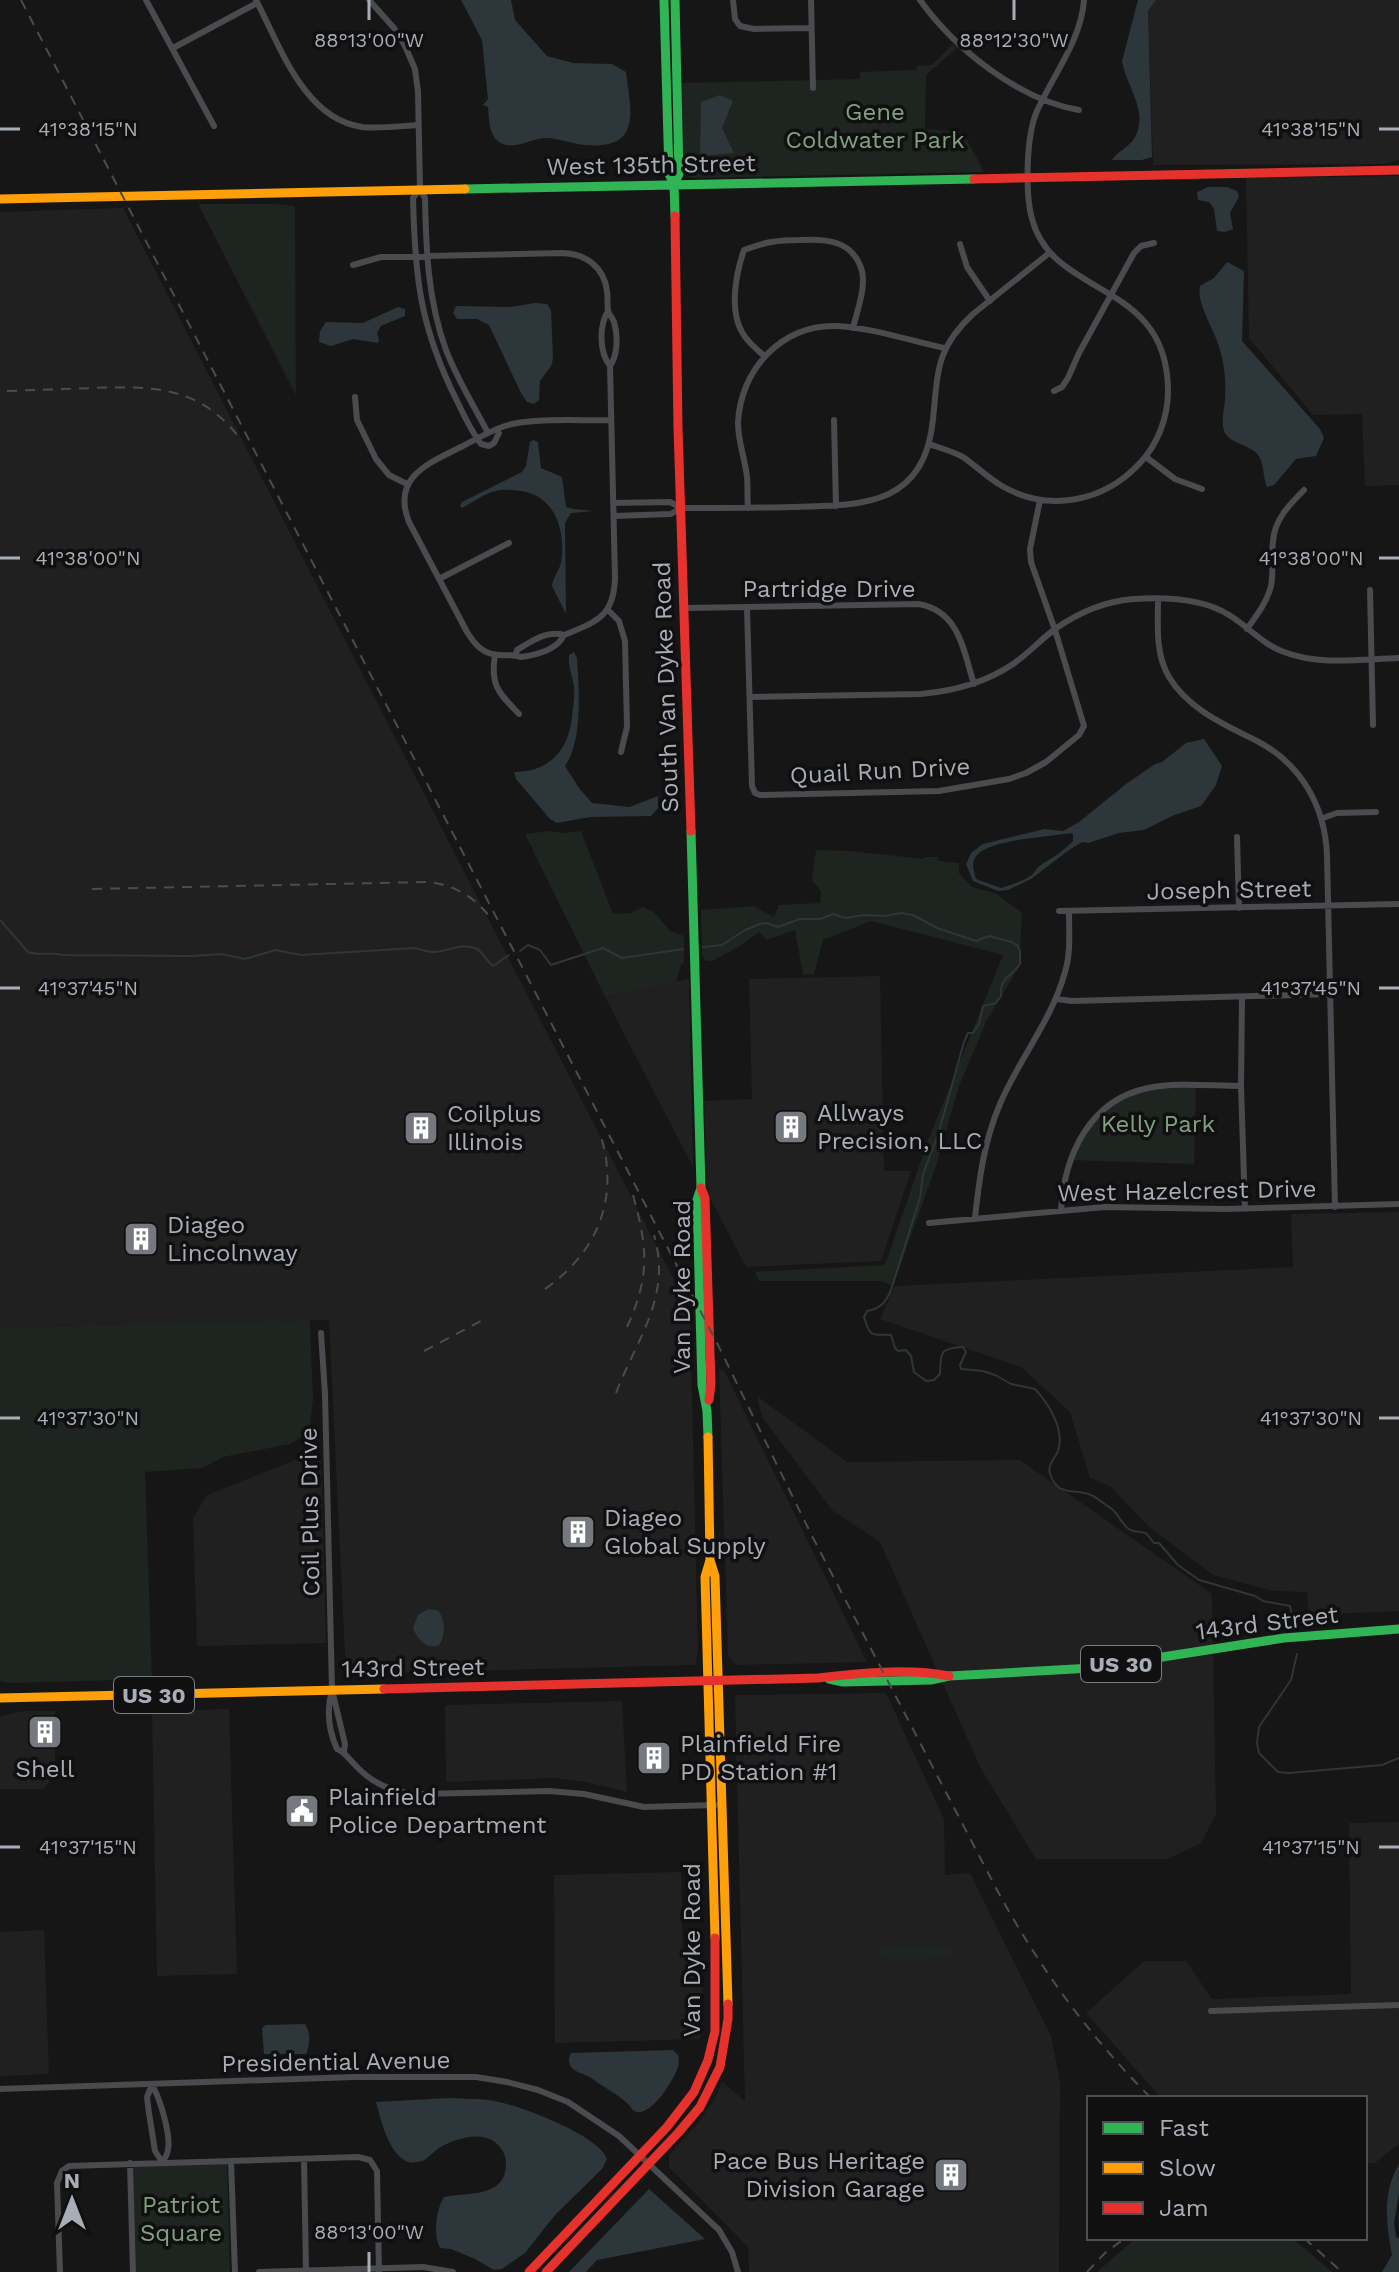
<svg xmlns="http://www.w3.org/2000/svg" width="1399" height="2272" font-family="'Work Sans',sans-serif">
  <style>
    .built { fill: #202021 }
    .green { fill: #1e241f }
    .water { fill: #2d363a; fill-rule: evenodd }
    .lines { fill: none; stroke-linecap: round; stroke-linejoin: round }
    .stream { stroke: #2d363a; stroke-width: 2 }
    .street { stroke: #4a4b4e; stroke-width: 6 }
    .fast { stroke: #30b455; stroke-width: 9 }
    .slow { stroke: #ff9f0a; stroke-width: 9 }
    .jam { stroke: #e5322d; stroke-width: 9 }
    .rail { stroke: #4a4c4d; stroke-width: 2; stroke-dasharray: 10 8; stroke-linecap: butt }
    .ticks { fill: none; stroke: #a8adb6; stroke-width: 3 }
    .labels { text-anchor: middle; stroke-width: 7; stroke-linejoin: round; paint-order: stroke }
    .shield { fill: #101011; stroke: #7a7e84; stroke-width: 2 }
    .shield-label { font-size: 22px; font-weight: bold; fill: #a8adb6 }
    .park-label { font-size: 24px; fill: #81a080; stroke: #101011 }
    .street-label { font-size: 24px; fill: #a8adb6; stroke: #101011 }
    .poi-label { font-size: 24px; fill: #a8adb6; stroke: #101011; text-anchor: start }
    .ticks-label { font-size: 20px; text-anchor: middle; fill: #a8adb6; stroke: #101011; stroke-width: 7; stroke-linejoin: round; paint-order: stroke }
  </style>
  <rect width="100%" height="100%" fill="#161616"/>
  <path class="built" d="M1156,0H1399V160L1384,164L1153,165L1148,11Z
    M1399,176V485L1365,486L1362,414L1313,415L1249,338L1246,178Z
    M123,208L690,1311L698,1652L695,1665L346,1674L329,1320L0,1327V212Z
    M880,976L884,1171H911L881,1261L746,1267L707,1192L704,1101L752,1099L749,979Z
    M689,979L693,1167L605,997Z
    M1399,1212V1611L1309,1615L1307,1592L1274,1591L1213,1575L1149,1527L1110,1486L1090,1478L1070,1412L1021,1367L880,1319L895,1286L1293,1267L1291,1214Z
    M719,1368L725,1372L867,1662L736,1665L728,1655Z
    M757,1396L847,1462L1020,1460L1212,1594L1216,1814L1201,1843L1167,1859H1036L980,1767L880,1542L833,1511L762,1417Z
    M295,1460H321L326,1643L197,1646L193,1518L207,1495Z
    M886,1693L944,1819L945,1875L970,1873L1051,2036L1060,2083L1059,2272H749L748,2247L669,2167V2155L699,2122L715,2098L722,2082L745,2101L735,1695Z
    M622,1701L627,1792L586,1782L554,1778L446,1782L445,1705Z
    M229,1709L237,1974L157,1976L152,1711Z
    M24,1711H55V1775L43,1789H0V1716Z
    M1399,1822V2144L1375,2163H1365V2098H1161L1086,2013L1144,1961H1186L1212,1999L1351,1994L1349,1823Z
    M681,1872L683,1956L702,1957L703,2009L700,2039L555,2043L554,1875Z
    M44,1930L49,2074L0,2076V1932Z"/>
  <path class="green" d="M953,44L957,48L926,75L925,129L963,132L984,172L692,178L684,175L681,83L860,79V72L916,70L917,66L932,65Z
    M198,204H276L295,206L296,395Z
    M549,831L562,833L581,831L613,914L630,913L643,907L654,912L670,931L684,936V963L681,965L676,982L605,997L525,834Z
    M816,850L850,851L924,859V857H938L939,861L959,863V873L972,887L995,893L1022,913L1019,967L987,1020L959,1086L935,1169L893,1286L881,1281H759L755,1272L885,1265L927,1143L1003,955L871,921L823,940L814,974L803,975L795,930L767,940L759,932L740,946L712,961H706L702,955L701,910L754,906L774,917L779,905L820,903L821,891L812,880Z
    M1196,1086L1194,1164L1071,1160L1084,1129L1114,1102L1148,1088Z
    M310,1320L313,1400L309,1432L290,1444L223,1457L203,1468L145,1472L152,1679L12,1683L0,1681V1327Z
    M946,1946H950L954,1950V1955L950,1958L890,1960L883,1957L879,1952L883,1947Z
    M227,2163L230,2272H136L133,2165Z
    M1136,2238H1288L1297,2242L1332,2272H1097Z"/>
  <path class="water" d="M461,0H511L515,20L547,56L573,63L612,64L626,72C631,112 642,150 585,145C573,144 561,139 548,138C532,137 514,152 499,142C489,135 489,119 488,107L483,105L488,99L482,40Z
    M1138,0H1156L1148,11L1152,157L1142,160H1112C1117,151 1130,147 1135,137C1149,111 1126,86 1122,61Z
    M720,95L733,101L722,128L734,153L700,156L701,102Z
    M1208,187H1227L1237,191L1239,197L1230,213L1233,229L1225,232L1217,231L1214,209L1209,202L1198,200L1197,192Z
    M1227,262L1244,271L1242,341L1320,429L1324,438L1316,456L1296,459L1274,485L1267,487C1263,477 1264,465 1259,456C1251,444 1230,445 1224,431C1221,421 1224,410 1225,400C1226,383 1225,366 1220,350C1215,330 1196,304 1200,286L1214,278Z
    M535,303L547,304L551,310L553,359L551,366L540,381L539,400L534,404L527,402L521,393L489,325L477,319H457L453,313L456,306L510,307Z
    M398,307L405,309V316L381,326L377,333L379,340L378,343L353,339L331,346L319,342L320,331L326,322L363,323Z
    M533,440L538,442L541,468L562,477L566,507L573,509L594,511L571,513L565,523L566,614L552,586C553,577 559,571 561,563C566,532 556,496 521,491C513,490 504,489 496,491C484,494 473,502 462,508L460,506L462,502L522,472L526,466L530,442Z
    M574,652L577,658C579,688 583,741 565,766L579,788L592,803L630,807L658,796V808L651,816L590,817L557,823L550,819L516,779L514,772C549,772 568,751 572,718C573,707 575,697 574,686C572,675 568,666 569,655Z
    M1204,739L1222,766L1216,785L1201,806L1172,816L1144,830L1119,833L1088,843L1082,842L1069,850L1031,879L1008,890L998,891L973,881L966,864L972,852L983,844L1044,829L1063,831L1079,822L1126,784L1155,764L1162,762L1186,743ZM1070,833L1073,834V841C1063,852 1053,857 1041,865C1037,867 1035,872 1032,875C1024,881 1011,885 1001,888L976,879C974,873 972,865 974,860C981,839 1052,837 1070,833Z
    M428,1609L437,1610C446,1617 446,1638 438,1646C425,1648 418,1640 413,1628L418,1615Z
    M305,2024C311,2033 310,2044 306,2054H264L262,2028L266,2025Z
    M673,2050L678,2055C679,2058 679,2064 678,2067C674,2080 652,2115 637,2112C631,2110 632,2108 628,2104C618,2094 603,2087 591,2078C585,2074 573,2072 570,2065C568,2060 569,2058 571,2053Z
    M449,2098C466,2099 483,2098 499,2102C523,2107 600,2136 607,2159L602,2169L555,2215L525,2253L502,2269L494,2270L475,2259L451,2249L440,2248C433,2236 436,2209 444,2197C468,2192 506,2198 506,2164C506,2156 503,2149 496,2143C481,2130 454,2139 439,2148C433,2152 429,2157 424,2160C420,2162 410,2164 406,2161C388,2152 381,2120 376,2102Z
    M1399,2164V2193L1394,2223L1396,2237L1399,2238V2272H1382L1392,2255C1386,2223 1382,2193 1399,2164Z
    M649,2189L705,2239L597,2260L586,2272H569Z"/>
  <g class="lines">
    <path class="stream" d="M0,920L28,952C37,956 51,952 63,955L192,956L221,954L245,959L276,950L301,955L415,948C422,950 428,952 435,952C447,951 463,943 475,948C483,951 486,961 493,966L509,955
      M703,947L722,945L745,930L760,924L766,923L778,927L800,919H820L833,914L845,918L864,915L885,916L901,913L913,915L937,928L976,941L989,936L1012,942L1018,946L1020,951V964C1011,978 1000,976 1001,996L996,1003L983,1006L979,1024L973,1033H968L964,1042L938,1135L923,1174L920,1198L891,1290C886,1302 880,1309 867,1311L864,1317C871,1339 871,1334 891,1335L895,1348L898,1351L906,1350L911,1356L914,1372L926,1381L934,1380L940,1374C941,1351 940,1348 963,1347L966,1352L960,1365L961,1369L983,1371L995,1375L1011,1384L1035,1389C1049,1404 1065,1430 1058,1451C1055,1459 1047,1464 1050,1474C1058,1498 1076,1488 1091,1495C1096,1497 1107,1506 1112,1509C1120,1516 1123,1528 1133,1531C1137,1532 1141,1532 1146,1533L1154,1543H1159L1178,1565L1199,1580L1255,1596L1263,1601L1290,1606L1294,1625
      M520,951L528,945L540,950L551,965L603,948L622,958L683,949
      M1297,1654L1291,1680L1259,1727L1257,1743L1259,1753L1278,1772L1289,1773L1382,1765L1399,1758"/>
    <path class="street" d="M146,0L214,126
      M256,0C280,46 304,119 362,127C380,129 400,126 418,125
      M369,0L394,28L405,46L415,69L418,92L420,189L425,198C426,250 428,301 446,350C457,379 474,406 488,433
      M733,0L735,19L740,26L754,29L811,28
      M811,0L813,88
      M920,0C955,49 1019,100 1079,110
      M173,48L257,3
      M420,189L413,198C415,279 420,327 457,401C464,415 471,431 481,444L489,446L494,443L499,433L497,429
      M960,244L967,267L990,301
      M353,265L381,257L563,253C586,254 604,267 607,291C608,297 607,305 608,311C609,315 613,318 614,322C618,335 618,355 610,366
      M764,356C756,348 747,342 742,332C729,310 736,273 744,250C765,242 778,240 800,240C827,239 853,240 862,271C866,288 857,311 853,328
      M1054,391L1062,387L1068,378L1079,353L1134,253L1141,246L1154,243
      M355,397L357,420L376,459L389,475L407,484
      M834,420L836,506
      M929,444C940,448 952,451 963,457C976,466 988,478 1002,486C1049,513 1104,502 1140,463C1158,444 1168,417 1168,391C1168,279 1053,299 1032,219C1025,193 1026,136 1037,111C1053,75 1081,41 1084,0
      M1146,457L1175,479L1202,489
      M613,503L670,502L681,508
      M748,508C747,498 748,487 747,477C745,459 738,441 738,423C740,370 782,324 836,326C869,327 911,341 944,348
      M614,516L671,514L681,508C718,508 755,508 792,507C863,505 924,507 933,419C938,371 936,348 973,314L1048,254
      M439,579L509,543
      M1370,590L1373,725
      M1158,599C1158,624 1155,654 1169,677C1188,709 1225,725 1257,741C1301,764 1325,806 1327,855L1335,1207
      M747,607L752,786L755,793L760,795L939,791L1009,779L1026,773L1046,762L1079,735L1084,726L1055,630L1031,562L1030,549L1040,500
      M684,608L919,604C960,612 963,650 974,684
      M608,610L619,621L625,641L627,727L621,752
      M1247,629C1257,615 1267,602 1271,586C1274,571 1271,557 1273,542C1274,520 1289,505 1304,490
      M564,635C557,650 536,655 521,657C513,654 509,656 500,655C484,655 475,645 467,632L409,522C391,477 429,463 461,447C477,439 494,428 512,424C540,418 581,421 611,420
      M516,654L517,650C531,641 548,630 564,635C596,622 614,617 615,578L610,366C599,352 599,326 608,311
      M495,655C490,686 499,693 519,714
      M750,697L921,694C954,691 985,683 1013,664C1028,654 1040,640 1055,629C1078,613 1106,601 1134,599C1165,597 1202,598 1229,615C1249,627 1262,644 1284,652C1320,666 1362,659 1399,658
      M1323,818L1337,813L1376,812
      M1237,837L1239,908
      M1059,911L1399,904
      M1242,998L1241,1086L1245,1209
      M1057,999L1072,1001L1331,994
      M1061,1211C1064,1156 1089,1100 1148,1088C1177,1082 1211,1086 1241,1086
      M975,1218C979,1180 984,1141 1000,1104C1019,1059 1052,1020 1065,972C1071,953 1069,931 1069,911
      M929,1223L1105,1207L1224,1209L1399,1204
      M321,1333L325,1394L332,1690L345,1744L344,1752
      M332,1690C326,1711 328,1729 337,1749C346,1753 349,1759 356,1766C373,1784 394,1793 418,1794L549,1791L584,1794L644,1807L715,1805
      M1211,2011L1399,2005
      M152,2085C160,2098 171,2135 168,2150C168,2153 164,2160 162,2162
      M152,2085L147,2097L149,2113L155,2151L162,2162
      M0,2089L354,2077H476L507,2082L538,2090L568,2102L619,2136L719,2230L732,2252L738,2272
      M304,2159L306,2271
      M231,2161L235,2272
      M130,2163L133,2272
      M60,2272L57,2183L62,2171L69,2166L358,2157L370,2160L377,2171L379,2272
      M259,2272L423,2267L453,2272"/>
    <path class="fast" d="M664,0L669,174L674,184L675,216
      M674,184L679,174L675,0
      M465,189L974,179
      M691,831L701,1188L697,1200L702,1385L707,1411L708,1437
      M829,1679L843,1682L931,1680L949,1676L1092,1668L1284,1638L1399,1629"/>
    <path class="slow" d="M0,199L465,189
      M708,1437L710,1560L715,1576L728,2004
      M710,1560L705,1577L715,1938
      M0,1698L384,1689"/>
    <path class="jam" d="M974,179L1399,170
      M675,216L678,428L691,831
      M701,1188L705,1198L711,1384L709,1400
      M384,1689L818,1678C858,1673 909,1668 949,1676
      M529,2272L667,2127L694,2092L708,2060L715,2031V1938
      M546,2272L678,2133L700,2107L720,2067L728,2019V2004"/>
    <path class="rail" d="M21,0L719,1347L811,1534L997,1890C1039,1967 1089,2036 1151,2098
      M7,391C36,390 64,389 93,388C154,386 201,386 241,440
      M92,889L427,882C452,884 474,896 489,916
      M545,1289C599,1251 620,1196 600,1133
      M627,1327C650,1276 648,1249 633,1195
      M424,1351L481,1321
      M616,1393C637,1338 672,1297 654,1235
      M1304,2238L1342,2272
      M1087,2272L1105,2253L1125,2238"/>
  </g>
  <path class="ticks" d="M369,0V20M1014,0V20M0,129H20M1379,129H1399M0,558H20M1379,558H1399M0,988H20M1379,988H1399M0,1418H20M1379,1418H1399M0,1847H20M1379,1847H1399M369,2252V2272"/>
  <defs>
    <g id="building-square" transform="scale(1.8)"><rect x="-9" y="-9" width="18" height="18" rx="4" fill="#75787e" stroke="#101011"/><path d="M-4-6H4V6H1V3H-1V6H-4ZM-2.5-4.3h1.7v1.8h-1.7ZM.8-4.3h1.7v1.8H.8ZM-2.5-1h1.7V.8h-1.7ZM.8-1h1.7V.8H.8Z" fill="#fff"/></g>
    <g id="civic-square" transform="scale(1.8)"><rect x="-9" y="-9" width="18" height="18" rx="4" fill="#75787e" stroke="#101011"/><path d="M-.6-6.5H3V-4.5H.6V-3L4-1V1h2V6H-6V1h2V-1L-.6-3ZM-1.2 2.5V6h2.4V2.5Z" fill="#fff"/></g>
  </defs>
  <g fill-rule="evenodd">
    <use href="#building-square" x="791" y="1127"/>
    <use href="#building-square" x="421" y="1128"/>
    <use href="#building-square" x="141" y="1239"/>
    <use href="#building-square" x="578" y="1532"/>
    <use href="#building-square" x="45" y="1732"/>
    <use href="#building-square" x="654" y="1758"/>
    <use href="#civic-square" x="302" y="1811"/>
    <use href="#building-square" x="951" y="2175"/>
  </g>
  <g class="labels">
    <g class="shield">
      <rect x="1081" y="1646" width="80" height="36" rx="6"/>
      <rect x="114" y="1677" width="80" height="36" rx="6"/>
    </g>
    <g class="shield-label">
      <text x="1121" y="1672">US 30</text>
      <text x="154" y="1703">US 30</text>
    </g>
    <g class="park-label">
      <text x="875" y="120">Gene<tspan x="875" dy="28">Coldwater Park</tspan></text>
      <text x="1158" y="1132">Kelly Park</text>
      <text x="181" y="2213">Patriot<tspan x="181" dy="28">Square</tspan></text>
    </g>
    <g class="street-label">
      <text transform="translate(651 165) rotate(-1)" y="8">West 135th Street</text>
      <text x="829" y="597">Partridge Drive</text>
      <text transform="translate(666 687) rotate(-92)" y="8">South Van Dyke Road</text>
      <text transform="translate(880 771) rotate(-3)" y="8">Quail Run Drive</text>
      <text transform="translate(1229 890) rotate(-1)" y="8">Joseph Street</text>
      <text transform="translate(1187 1191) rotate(-1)" y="8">West Hazelcrest Drive</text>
      <text transform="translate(682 1287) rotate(-90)" y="8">Van Dyke Road</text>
      <text transform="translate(310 1512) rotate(-91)" y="8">Coil Plus Drive</text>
      <text transform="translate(1267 1623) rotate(-7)" y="8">143rd Street</text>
      <text transform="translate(413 1668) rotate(-1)" y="8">143rd Street</text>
      <text transform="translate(692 1950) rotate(-90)" y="8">Van Dyke Road</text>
      <text transform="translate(336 2062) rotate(-1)" y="8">Presidential Avenue</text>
    </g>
    <g class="poi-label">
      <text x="817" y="1121">Allways<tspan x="817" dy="28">Precision, LLC</tspan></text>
      <text x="447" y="1122">Coilplus<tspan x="447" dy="28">Illinois</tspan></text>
      <text x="167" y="1233">Diageo<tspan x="167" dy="28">Lincolnway</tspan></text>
      <text x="604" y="1526">Diageo<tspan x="604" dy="28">Global Supply</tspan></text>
      <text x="680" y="1752">Plainfield Fire<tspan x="680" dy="28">PD Station #1</tspan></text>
      <text x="45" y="1777" text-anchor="middle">Shell</text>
      <text x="328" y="1805">Plainfield<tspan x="328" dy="28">Police Department</tspan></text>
      <text x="925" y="2169" text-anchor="end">Pace Bus Heritage<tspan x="925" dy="28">Division Garage</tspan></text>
    </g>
  </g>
  <g class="ticks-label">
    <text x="369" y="47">88°13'00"W</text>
    <text x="1014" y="47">88°12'30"W</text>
    <text x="88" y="136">41°38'15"N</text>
    <text x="1311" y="136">41°38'15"N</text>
    <text x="88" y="565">41°38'00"N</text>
    <text x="1311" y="565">41°38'00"N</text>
    <text x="88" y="995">41°37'45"N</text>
    <text x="1311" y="995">41°37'45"N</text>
    <text x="88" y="1425">41°37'30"N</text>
    <text x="1311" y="1425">41°37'30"N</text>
    <text x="88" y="1854">41°37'15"N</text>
    <text x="1311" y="1854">41°37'15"N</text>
    <text x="369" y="2239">88°13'00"W</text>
  </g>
  <rect x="1087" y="2096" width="280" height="144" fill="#101011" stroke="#4d4f53" stroke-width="2"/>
  <rect x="1103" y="2122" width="40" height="12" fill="#30b455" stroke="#4d4f53" stroke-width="2"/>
  <text x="1159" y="2136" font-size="24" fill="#a8adb6">Fast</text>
  <rect x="1103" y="2162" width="40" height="12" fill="#ff9f0a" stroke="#4d4f53" stroke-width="2"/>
  <text x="1159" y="2176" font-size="24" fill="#a8adb6">Slow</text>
  <rect x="1103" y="2202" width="40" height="12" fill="#e5322d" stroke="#4d4f53" stroke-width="2"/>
  <text x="1159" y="2216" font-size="24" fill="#a8adb6">Jam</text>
  <g transform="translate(72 2200)" stroke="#101011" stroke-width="6" paint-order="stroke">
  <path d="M0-6L14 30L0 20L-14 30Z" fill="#a8adb6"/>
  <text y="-12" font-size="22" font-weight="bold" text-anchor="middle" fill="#a8adb6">N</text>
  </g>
</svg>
